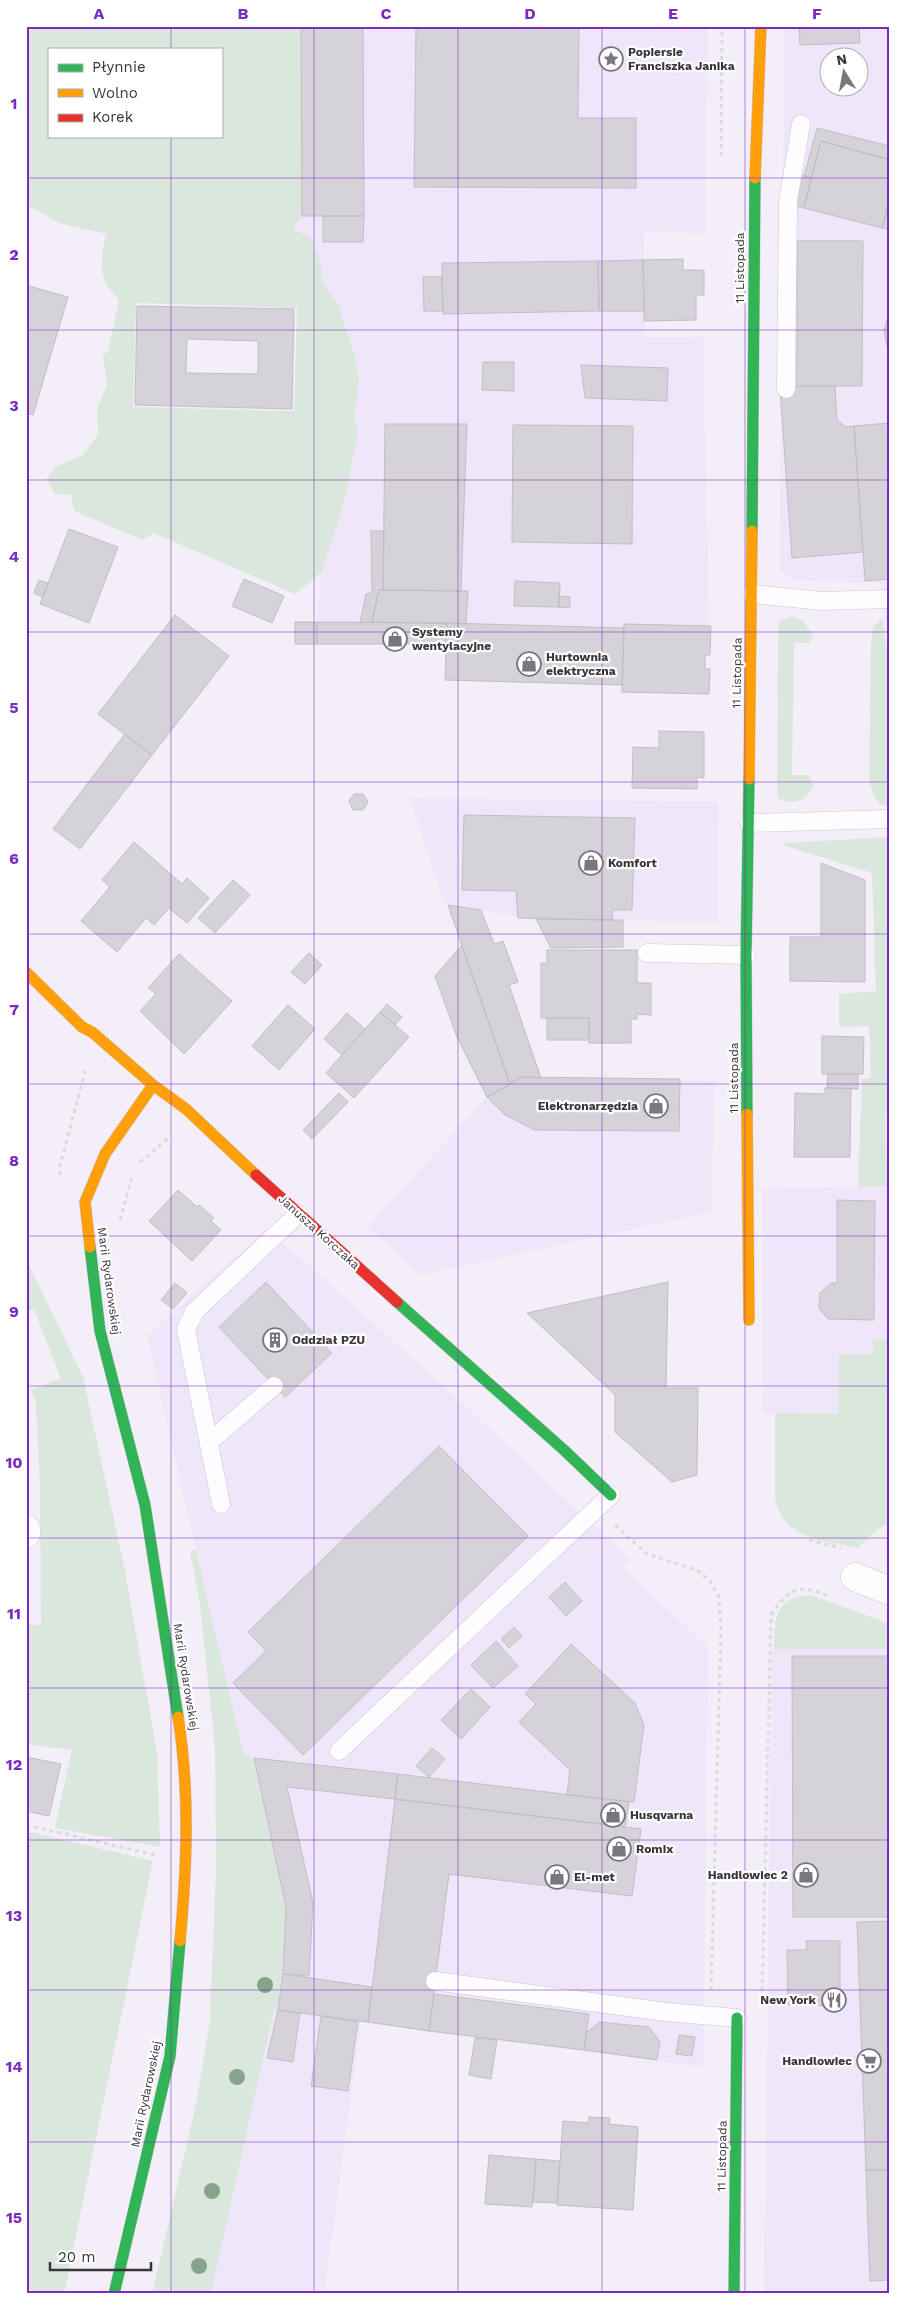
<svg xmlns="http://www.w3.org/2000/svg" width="916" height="2320" font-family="'Work Sans',sans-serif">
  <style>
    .built { fill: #efe6f9; fill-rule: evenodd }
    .green { fill: #dae7dc; fill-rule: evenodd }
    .building { fill: #d6d2da; stroke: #c1bec5; fill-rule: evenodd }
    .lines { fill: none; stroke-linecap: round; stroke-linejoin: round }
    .lane-casing { stroke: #cbc8cf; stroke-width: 19 }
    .street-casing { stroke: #cbc8cf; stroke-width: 29 }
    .fast-casing { stroke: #cbc8cf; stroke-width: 12 }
    .slow-casing { stroke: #cbc8cf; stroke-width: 12 }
    .jam-casing { stroke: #cbc8cf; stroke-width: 12 }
    .path { stroke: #dbdadd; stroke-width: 3; stroke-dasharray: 4 4; stroke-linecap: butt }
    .lane { stroke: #fdfcfe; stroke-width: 18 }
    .street { stroke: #fdfcfe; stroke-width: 28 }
    .fast { stroke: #30b455; stroke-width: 11 }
    .slow { stroke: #ff9f0a; stroke-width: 11 }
    .jam { stroke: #e5322d; stroke-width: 11 }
    .tree { fill: #87a38b }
    .grid { fill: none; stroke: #7b2cbf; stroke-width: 1; stroke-opacity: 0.55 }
    .labels { text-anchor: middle; stroke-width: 4.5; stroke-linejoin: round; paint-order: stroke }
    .poi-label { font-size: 12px; font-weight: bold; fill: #38353c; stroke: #fff; text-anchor: start }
    .street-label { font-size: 12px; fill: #38353c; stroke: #fff }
    .neatline { fill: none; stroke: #7b2cbf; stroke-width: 2 }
    .grid-label { font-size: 16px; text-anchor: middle; font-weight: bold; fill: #7b2cbf }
  </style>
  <rect width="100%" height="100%" fill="#f3eef8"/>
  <path class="built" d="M302,26H708L705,234L644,231L643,260L645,338L703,337L709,627L624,624V628L317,622L321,573L348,486L358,430L354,421L359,380L355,356L338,304L322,280L321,261L293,228L302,216Z
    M784,26H890V664L880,583L794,580L780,570ZM828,58H858V88H828Z
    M410,798L718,802L717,922L536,919L445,905Z
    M522,1078L715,1081L711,1212L420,1275L367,1227L487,1097Z
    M885,1114H890V1339L873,1340L874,1354L839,1356L838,1414H763V1189L887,1186Z
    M267,1228L447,1389L630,1559L623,1568L708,1647L703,2067L361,2022L324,2294H211L274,2009L277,2010L253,1759L243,1753L147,1336Z
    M772,1649H890V2294H764Z"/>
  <path class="green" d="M26,26H301L302,216L293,228L311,239L321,261L322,280L338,304L355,356L359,380L354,421L358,430L348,486L340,514L321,573L295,594L154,533L143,540L74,511L71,495L55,494L46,479L57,466L83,455L98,435L97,409L107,385L103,355L108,351L119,300C97,278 100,262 106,234L59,223L33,208L26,207ZM49,49H221V136H49ZM136,303L297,308L294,411L133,407Z
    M793,616L804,622L813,636L810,643H794L792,775H808L813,784C810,801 792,806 777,798L778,622Z
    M883,618L890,677V806L881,805C873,795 870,789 869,776L871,644L873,627Z
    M890,837V1114H885L887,1186L858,1187L862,1079L871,1078L869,1026L839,1027V994L876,991L872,873L783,845L784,843Z
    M26,1259L83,1377L124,1566L157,1752L160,1847L55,1828L72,1750L26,1744L28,1710L26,1709V1623L41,1626L40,1485L36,1404L31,1390L61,1378L34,1309L26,1312Z
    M873,1339H890V1522L875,1531L858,1548C823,1540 785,1540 775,1500V1413L838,1414L839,1355L873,1354Z
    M196,1550L243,1752L253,1759L286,1907L283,1974L278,2010L274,2009L211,2294H152L195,2109L210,2021L216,1869L215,1748L200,1604L190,1551Z
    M806,1595L819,1598L890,1624V1649H774C775,1621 773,1600 806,1595Z
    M26,1831L153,1861L64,2294H26Z"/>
  <path class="building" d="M301,26H363L364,216H302Z
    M416,26H579L578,118H636V188L414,187Z
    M799,26H859L860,43L800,45Z
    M817,128L890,146V160L821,141L811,178L804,176Z
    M821,141L890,160V198L882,228L804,208Z
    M802,175L811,178L804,208L794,205Z
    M889,200H890V230L882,228Z
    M323,216H364L363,242H323Z
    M797,241H863L862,386H797Z
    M683,259V270H704V295H696V320L644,321L643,260Z
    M643,260L644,311H599L598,261Z
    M598,261L599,311L443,314L442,263Z
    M423,277H442L443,311H424Z
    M26,285L68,297L33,415L26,413Z
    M137,306L294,309L292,409L135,405ZM187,339L258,341V374L186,373Z
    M890,311V348L887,347L884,330Z
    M483,362H514V391L482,390Z
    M581,365L668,368L667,401L585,398Z
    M797,386H835L837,420L846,427L854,426L863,552L792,558L780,390Z
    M890,423V579L865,581L854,426Z
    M385,424H467L461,591L383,590Z
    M513,425L633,426L632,544L512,542Z
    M69,529L118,547L89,623L40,604Z
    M371,531H384L383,590H379L372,622L360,623L366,594L372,593Z
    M244,579L284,596L272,623L232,606Z
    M39,580L48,583L42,597L34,593Z
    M515,581L560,583L559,607L514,606Z
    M379,590L468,591L466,624L372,622Z
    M559,596L570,597V608L559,607Z
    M175,615L229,656L152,755L98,714Z
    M295,622H317V644H295Z
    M317,622L447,623L446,644H317Z
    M447,623L624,628L622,685L445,680Z
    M624,624L711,626L710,655H705V669H710L709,694L622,692Z
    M659,731L704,732V778L697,777V789L632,788L633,747L659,748Z
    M125,734L152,755L80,849L53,829Z
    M354,794H363L368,802L363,810H353L349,801Z
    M464,815L635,818L632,910H613L612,920L518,918L516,891L462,890Z
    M134,842L182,884L187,878L209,898L187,923L169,908L154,925L146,918L117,952L81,921L110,887L102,880Z
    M821,863L865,880V982L790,981V937H821Z
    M233,880L250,895L215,933L198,918Z
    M448,905L481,910L494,944L503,941L518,982L509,985L541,1078L522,1077L510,1084Z
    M536,919L623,920V947L551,948Z
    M462,945L510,1084L487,1097L457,1037L435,976Z
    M547,950H637V983H651V1015L637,1014V1019H631V1043H589V1018H541V963H547Z
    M309,953L322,965L305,984L291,972Z
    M179,954L232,1001L184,1054L140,1011L156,994L148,988Z
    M387,1004L402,1017L395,1025L380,1012Z
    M288,1005L315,1029L279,1070L252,1046Z
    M380,1012L409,1037L354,1098L326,1073Z
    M347,1013L365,1029L342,1055L324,1039Z
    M547,1018H589V1040H547Z
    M822,1036L864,1037L863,1074H822Z
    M828,1074H858V1089L827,1088Z
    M522,1077L680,1079L679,1131L534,1130L504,1114L487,1097Z
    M825,1088H851L850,1157H794L795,1093L825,1094Z
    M339,1093L348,1102L312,1139L303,1130Z
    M178,1190L197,1207L199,1205L214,1218L211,1221L221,1230L192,1261L149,1221Z
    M837,1200L875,1201L874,1320L828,1319L819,1308L820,1293L831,1283H837Z
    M266,1282L332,1353L285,1397L219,1327Z
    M668,1282L666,1388H698L697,1475L672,1482L615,1432V1395L527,1313Z
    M175,1283L187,1293L173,1309L161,1300Z
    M439,1446L528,1536L303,1755L233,1683L266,1651L248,1632Z
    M565,1582L582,1601L566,1616L549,1597Z
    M514,1627L522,1636L509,1648L501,1639Z
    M496,1641L518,1666L493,1688L471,1665Z
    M571,1644L635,1703L644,1725L634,1802L567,1795L570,1770L519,1722L536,1704L525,1694Z
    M792,1656H890V1917H793Z
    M471,1689L490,1707L461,1739L441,1720Z
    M432,1748L445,1759L429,1777L416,1766Z
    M26,1757L61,1764L49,1816L26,1811Z
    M254,1758L398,1774L395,1799L287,1787L313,1903L309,1976L283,1974L286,1907Z
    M398,1774L629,1802L625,1827L395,1799Z
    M395,1799L641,1829L632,1896L449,1874L429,2031L368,2022Z
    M890,1921V2170H866L857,1922Z
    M806,1941H840V2006L788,2005L787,1950H807Z
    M283,1974L372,1987L368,2022L278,2010Z
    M434,1994L589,2014L584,2050L429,2031Z
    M278,2010L300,2013L293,2062L267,2058Z
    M321,2016L358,2022L348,2091L311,2086Z
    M600,2022L649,2027L660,2042L657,2060L584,2050L587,2032Z
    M679,2035L695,2037L692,2056L676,2054Z
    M475,2038L497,2040L491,2079L469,2075Z
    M589,2117L610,2118L609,2124L638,2127L633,2210L557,2205L563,2121L588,2123Z
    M489,2155L536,2159L532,2207L485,2204Z
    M536,2159L560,2161L557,2203L533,2202Z
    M866,2170H890V2280L870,2281Z"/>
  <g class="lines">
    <g class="lane-casing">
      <path id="lane" d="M786,389L788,201L801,124
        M752,594L822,601L890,599
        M749,823L890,819
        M647,953L746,955
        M209,1442L274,1386
        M221,1504L186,1330L194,1312L298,1214
        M339,1751L611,1495
        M435,1981L666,2012L737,2018"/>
    </g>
    <g class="street-casing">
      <path id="street" d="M26,1529V1534
        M855,1577L890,1591"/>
    </g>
    <g class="fast-casing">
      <path id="fast" d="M752,531L755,178
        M747,1114L746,955L749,779
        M90,1247L100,1331L145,1505L178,1717
        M397,1302L564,1450L611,1495
        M114,2294L170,2056L180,1941
        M734,2294L737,2018"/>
    </g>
    <g class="slow-casing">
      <path id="slow" d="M755,178L761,26
        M749,779L752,531
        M26,972L82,1027L92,1032L153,1085L186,1109L256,1175
        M747,1114L749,1320
        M90,1247L85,1202L105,1154L153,1085
        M178,1717C190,1792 187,1865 180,1941"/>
    </g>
    <g class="jam-casing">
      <path id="jam" d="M256,1175L397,1302"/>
    </g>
    <path class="path" d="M721,156L722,26
      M140,1162L170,1137
      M60,1175L59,1169L86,1068
      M120,1220L133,1173
      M615,1525L647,1554L697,1570L710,1581L719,1597L721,1629L711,1990
      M809,1540L841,1548
      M26,1825L155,1855
      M762,1999L771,1615C790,1587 798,1584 829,1596"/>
    <use href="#lane" class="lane"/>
    <use href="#street" class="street"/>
    <use href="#fast" class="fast"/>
    <use href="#slow" class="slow"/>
    <use href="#jam" class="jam"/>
  </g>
  <g class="tree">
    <circle cx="265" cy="1985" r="8"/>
    <circle cx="237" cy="2077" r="8"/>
    <circle cx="212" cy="2191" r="8"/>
    <circle cx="199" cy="2266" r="8"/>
  </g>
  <path class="grid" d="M171,26V49M314,26V2294M458,26V2294M602,26V2294M745,26V2294M171,136V2294M26,178H890M26,330H890M26,480H890M26,632H890M26,782H890M26,934H890M26,1084H890M26,1236H890M26,1386H890M26,1538H890M26,1688H890M26,1840H890M26,1990H890M26,2142H890"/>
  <defs>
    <g id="sight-ring" transform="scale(1.25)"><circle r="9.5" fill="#fff" stroke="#79767e" stroke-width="1.5"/><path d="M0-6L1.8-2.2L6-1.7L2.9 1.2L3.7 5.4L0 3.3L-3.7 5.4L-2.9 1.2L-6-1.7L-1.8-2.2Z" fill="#79767e"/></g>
    <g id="shop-ring" transform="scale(1.25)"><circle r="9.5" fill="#fff" stroke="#79767e" stroke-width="1.5"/><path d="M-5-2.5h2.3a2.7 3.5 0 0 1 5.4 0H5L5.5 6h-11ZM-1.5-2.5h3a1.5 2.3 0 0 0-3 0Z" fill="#79767e"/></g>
    <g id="building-ring" transform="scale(1.25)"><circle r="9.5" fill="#fff" stroke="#79767e" stroke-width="1.5"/><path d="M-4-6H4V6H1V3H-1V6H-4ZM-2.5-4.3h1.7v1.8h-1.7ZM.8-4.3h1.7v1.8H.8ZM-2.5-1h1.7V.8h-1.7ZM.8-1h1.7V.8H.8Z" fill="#79767e"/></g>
    <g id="restaurant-ring" transform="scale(1.25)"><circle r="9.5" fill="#fff" stroke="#79767e" stroke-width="1.5"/><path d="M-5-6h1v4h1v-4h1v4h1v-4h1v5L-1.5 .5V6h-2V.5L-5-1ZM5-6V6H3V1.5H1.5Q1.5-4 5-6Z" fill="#79767e"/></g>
    <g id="supermarket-ring" transform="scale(1.25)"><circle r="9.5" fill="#fff" stroke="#79767e" stroke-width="1.5"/><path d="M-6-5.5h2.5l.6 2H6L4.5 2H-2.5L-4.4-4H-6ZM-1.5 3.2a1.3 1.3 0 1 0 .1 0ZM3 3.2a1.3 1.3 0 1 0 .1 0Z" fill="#79767e"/></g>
  </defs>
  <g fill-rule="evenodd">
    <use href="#sight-ring" x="611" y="59"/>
    <use href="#shop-ring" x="395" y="639"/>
    <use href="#shop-ring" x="529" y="664"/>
    <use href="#shop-ring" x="591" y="863"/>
    <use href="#shop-ring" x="656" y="1106"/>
    <use href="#building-ring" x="275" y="1340"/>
    <use href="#shop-ring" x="613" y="1815"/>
    <use href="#shop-ring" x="619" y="1849"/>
    <use href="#shop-ring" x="806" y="1875"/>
    <use href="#shop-ring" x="557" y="1877"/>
    <use href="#restaurant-ring" x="834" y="2000"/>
    <use href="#supermarket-ring" x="869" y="2061"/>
  </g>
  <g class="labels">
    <g class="poi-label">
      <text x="628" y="56">Popiersie<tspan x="628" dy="14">Franciszka Janika</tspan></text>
      <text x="412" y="636">Systemy<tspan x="412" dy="14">wentylacyjne</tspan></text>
      <text x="546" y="661">Hurtownia<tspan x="546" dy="14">elektryczna</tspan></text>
      <text x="608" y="867">Komfort</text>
      <text x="638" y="1110" text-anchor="end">Elektronarzędzia</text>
      <text x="292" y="1344">Oddział PZU</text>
      <text x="630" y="1819">Husqvarna</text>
      <text x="636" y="1853">Romix</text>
      <text x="788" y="1879" text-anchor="end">Handlowiec 2</text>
      <text x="574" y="1881">El-met</text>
      <text x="816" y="2004" text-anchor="end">New York</text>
      <text x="852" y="2065" text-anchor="end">Handlowiec</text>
    </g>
    <g class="street-label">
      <text transform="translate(740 268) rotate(-90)" y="4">11 Listopada</text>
      <text transform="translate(737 673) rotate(-89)" y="4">11 Listopada</text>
      <text transform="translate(734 1078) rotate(-90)" y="4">11 Listopada</text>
      <text transform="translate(319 1232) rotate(42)" y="4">Janusza Korczaka</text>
      <text transform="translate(109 1281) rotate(82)" y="4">Marii Rydarowskiej</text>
      <text transform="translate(186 1677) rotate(81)" y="4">Marii Rydarowskiej</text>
      <text transform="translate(146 2094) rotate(-78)" y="4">Marii Rydarowskiej</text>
      <text transform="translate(722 2156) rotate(-89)" y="4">11 Listopada</text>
    </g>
  </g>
  <rect width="916" height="2320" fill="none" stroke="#ffffff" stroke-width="55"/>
  <rect x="48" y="48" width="175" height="90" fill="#ffffff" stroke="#afaeb1"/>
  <rect x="58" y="64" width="25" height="8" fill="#30b455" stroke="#afaeb1"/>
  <text x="92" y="72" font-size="15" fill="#38353c">Płynnie</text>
  <rect x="58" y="89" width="25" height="8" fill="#ff9f0a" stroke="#afaeb1"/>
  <text x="92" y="98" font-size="15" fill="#38353c">Wolno</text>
  <rect x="58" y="114" width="25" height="8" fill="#e5322d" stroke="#afaeb1"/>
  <text x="92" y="122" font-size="15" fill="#38353c">Korek</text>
  <g transform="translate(844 72) rotate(349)"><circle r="24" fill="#ffffff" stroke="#afaeb1"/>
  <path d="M0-4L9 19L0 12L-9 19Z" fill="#79767e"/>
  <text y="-8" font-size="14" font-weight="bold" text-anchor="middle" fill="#38353c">N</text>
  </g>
  <path d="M50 2262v8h101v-8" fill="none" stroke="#38353c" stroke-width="2.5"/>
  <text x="58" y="2262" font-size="15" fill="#38353c" stroke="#ffffff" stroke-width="4" paint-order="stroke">20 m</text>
  <rect x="28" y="28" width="860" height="2264" class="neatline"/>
  <g class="grid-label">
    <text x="99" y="19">A</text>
    <text x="243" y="19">B</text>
    <text x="386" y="19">C</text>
    <text x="530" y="19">D</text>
    <text x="673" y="19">E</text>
    <text x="817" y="19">F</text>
    <text x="14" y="109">1</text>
    <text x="14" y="260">2</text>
    <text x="14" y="411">3</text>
    <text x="14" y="562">4</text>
    <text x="14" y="713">5</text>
    <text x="14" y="864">6</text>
    <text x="14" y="1015">7</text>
    <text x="14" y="1166">8</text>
    <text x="14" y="1317">9</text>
    <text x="14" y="1468">10</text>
    <text x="14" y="1619">11</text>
    <text x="14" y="1770">12</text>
    <text x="14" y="1921">13</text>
    <text x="14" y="2072">14</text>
    <text x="14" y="2223">15</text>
  </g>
</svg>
